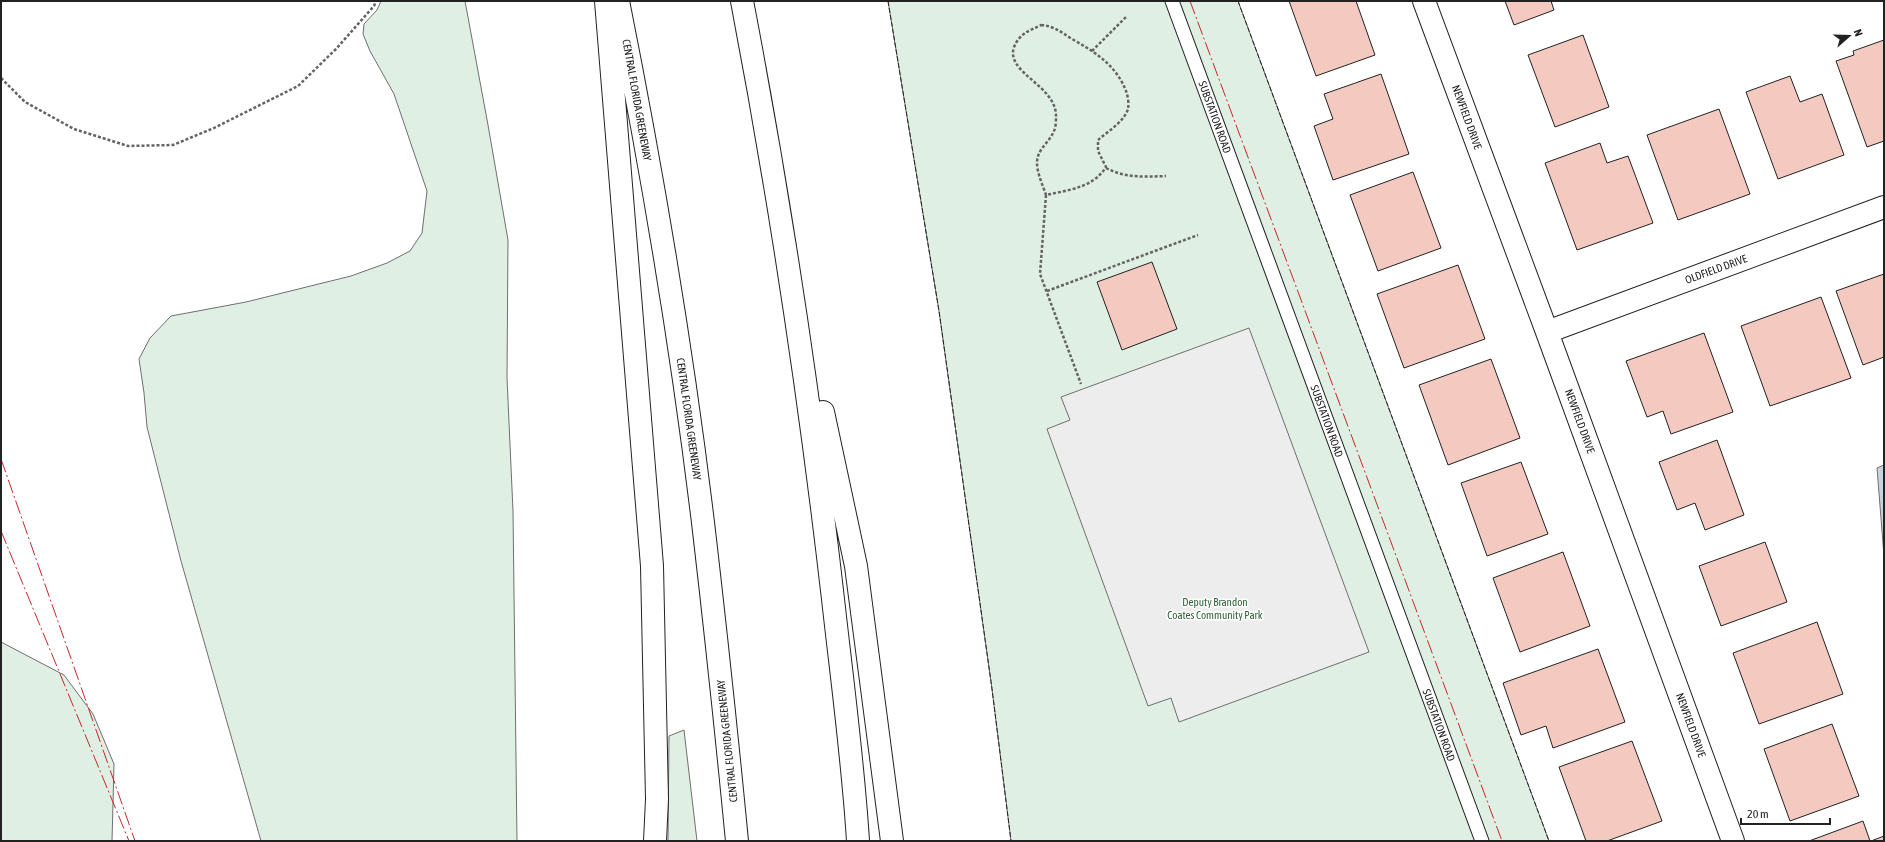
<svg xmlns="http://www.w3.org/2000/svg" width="1885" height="842" font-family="'Asap Condensed',sans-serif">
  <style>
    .green { fill: #e0efe3; stroke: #6f6f6f }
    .parking { fill: #ededed; stroke: #6f6f6f }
    .water { fill: #c7d3dd; stroke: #6f6f6f }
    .building { fill: #f3c9c0; stroke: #222 }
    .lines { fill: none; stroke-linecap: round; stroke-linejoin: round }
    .service-casing { stroke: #222; stroke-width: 15 }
    .minor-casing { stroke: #222; stroke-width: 24 }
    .motorway-casing { stroke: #222; stroke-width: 24 }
    .path { stroke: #646464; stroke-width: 2.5; stroke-dasharray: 3 2; stroke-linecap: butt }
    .service { stroke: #fff; stroke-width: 13 }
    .minor { stroke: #fff; stroke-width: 22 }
    .motorway { stroke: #fff; stroke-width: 22 }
    .fence { stroke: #222; stroke-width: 1; stroke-dasharray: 5 2; stroke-linecap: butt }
    .power { stroke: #c62828; stroke-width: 1; stroke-dasharray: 14 3 2 3; stroke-linecap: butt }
    .labels { text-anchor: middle; stroke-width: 3; stroke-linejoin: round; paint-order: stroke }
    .street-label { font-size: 11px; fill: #222; stroke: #fff }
    .park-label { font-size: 11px; fill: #2f5e38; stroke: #fff }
  </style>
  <rect width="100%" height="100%" fill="#fff"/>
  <path class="green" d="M381,1H465L488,125L508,240L507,378L513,511L517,841H261L181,561L147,427L144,393L139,359L150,338L171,316L246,302L351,276L387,263L410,251L422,233L427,191L394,94L370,51L363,34L364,24L377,10Z
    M888,1H1238L1549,841H1011L992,689L939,311Z
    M1,642L64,675L93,714L114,764L112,841H1Z
    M684,730L697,841H668L669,736Z"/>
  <path class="parking" d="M1249,328L1369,652L1179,722L1171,698L1148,706L1047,429L1070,420L1061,397Z"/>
  <path class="water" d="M1884,465V556L1877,468Z"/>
  <path class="building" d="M1289,1H1356L1375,55L1316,76Z
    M1505,1H1551L1554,10L1514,25Z
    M1583,35L1609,107L1555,127L1528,55Z
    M1884,40V141L1867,147L1836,61L1854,55L1853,51Z
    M1381,74L1409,154L1333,180L1314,126L1333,119L1324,94Z
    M1790,76L1800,102L1822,94L1844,155L1778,179L1746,92Z
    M1719,109L1750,194L1678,220L1647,135Z
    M1600,143L1607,163L1628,156L1653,223L1577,250L1545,163Z
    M1413,172L1441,248L1378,271L1350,195Z
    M1152,262L1177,329L1122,350L1097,282Z
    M1458,265L1485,339L1404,368L1377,294Z
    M1884,274V357L1863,365L1836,291Z
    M1821,297L1851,378L1770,406L1741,326Z
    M1704,333L1733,412L1671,434L1663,411L1647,417L1626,361Z
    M1491,359L1520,438L1448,465L1419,385Z
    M1717,440L1744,515L1705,530L1695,503L1677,510L1659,462Z
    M1521,462L1548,534L1487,556L1461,483Z
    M1765,542L1787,602L1721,626L1699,566Z
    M1563,552L1590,626L1520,652L1493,578Z
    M1817,622L1843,694L1759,724L1733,653Z
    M1598,649L1625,722L1553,748L1546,726L1521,735L1503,683Z
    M1832,724L1859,796L1790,821L1764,749Z
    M1632,741L1662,821L1607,841H1586L1559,767Z
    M1863,821L1870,841H1809Z
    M1884,836V841H1871Z"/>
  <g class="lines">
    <g class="service-casing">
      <path id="service" d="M1172,1L1482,841"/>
    </g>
    <g class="minor-casing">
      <path id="minor" d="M1424,1L1547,332L1733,841
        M1547,332L1884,207"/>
    </g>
    <g class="motorway-casing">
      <path id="motorway" d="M606,1L652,566L657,799L655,841
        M618,1C653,176 683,354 704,531C716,634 727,738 737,841
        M742,1C780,199 810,399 833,599C842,680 853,760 858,841
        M823,412L856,566L892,841"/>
    </g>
    <path class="path" d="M1041,25C1054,26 1061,32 1072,39C1095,52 1116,65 1126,91C1128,96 1129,104 1128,109C1124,122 1108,131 1098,140V151L1106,167C1093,188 1068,190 1046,195C1043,186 1037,173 1037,163C1037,149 1049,143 1054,131C1056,127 1056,120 1056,116C1056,85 1005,73 1014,47C1020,33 1029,31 1041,25Z
      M1092,51L1127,16
      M1,78L25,102L74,129L128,146L173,145L214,128L298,86L336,49L374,6L376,1
      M1106,168C1125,178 1144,177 1166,176
      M1046,195L1040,274L1081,384
      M1047,291L1198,235"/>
    <use href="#service" class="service"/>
    <use href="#minor" class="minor"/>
    <use href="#motorway" class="motorway"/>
    <path class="fence" d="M888,1L939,311L992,689L1011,841
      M1238,1L1549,841"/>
    <path class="power" d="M1190,1L1502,841
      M1,459L135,841
      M1,531L129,841"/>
  </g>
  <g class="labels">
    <g class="street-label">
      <text transform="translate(637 100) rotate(80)" y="4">CENTRAL FLORIDA GREENEWAY</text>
      <text transform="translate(1215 117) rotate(70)" y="4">SUBSTATION ROAD</text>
      <text transform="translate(1467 117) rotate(70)" y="4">NEWFIELD DRIVE</text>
      <text transform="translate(1716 269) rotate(-20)" y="4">OLDFIELD DRIVE</text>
      <text transform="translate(689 419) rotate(82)" y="4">CENTRAL FLORIDA GREENEWAY</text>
      <text transform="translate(1327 421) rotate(70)" y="4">SUBSTATION ROAD</text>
      <text transform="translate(1580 421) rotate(70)" y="4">NEWFIELD DRIVE</text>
      <text transform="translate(1439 725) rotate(70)" y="4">SUBSTATION ROAD</text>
      <text transform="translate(1691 725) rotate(70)" y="4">NEWFIELD DRIVE</text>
      <text transform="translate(727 741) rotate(-96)" y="4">CENTRAL FLORIDA GREENEWAY</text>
    </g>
    <g class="park-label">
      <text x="1215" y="606">Deputy Brandon<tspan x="1215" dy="13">Coates Community Park</tspan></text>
    </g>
  </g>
  <rect width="1885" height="842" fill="none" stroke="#222222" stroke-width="4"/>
  <g transform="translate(1849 36) rotate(70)" stroke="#ffffff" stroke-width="3" paint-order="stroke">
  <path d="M0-3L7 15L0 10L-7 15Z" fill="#222222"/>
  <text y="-6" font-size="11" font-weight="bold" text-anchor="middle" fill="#222222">N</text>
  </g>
  <path d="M1741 818v6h89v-6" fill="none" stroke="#222222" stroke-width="2"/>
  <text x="1747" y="818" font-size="12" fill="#222222" stroke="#ffffff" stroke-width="3" paint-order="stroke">20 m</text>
</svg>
